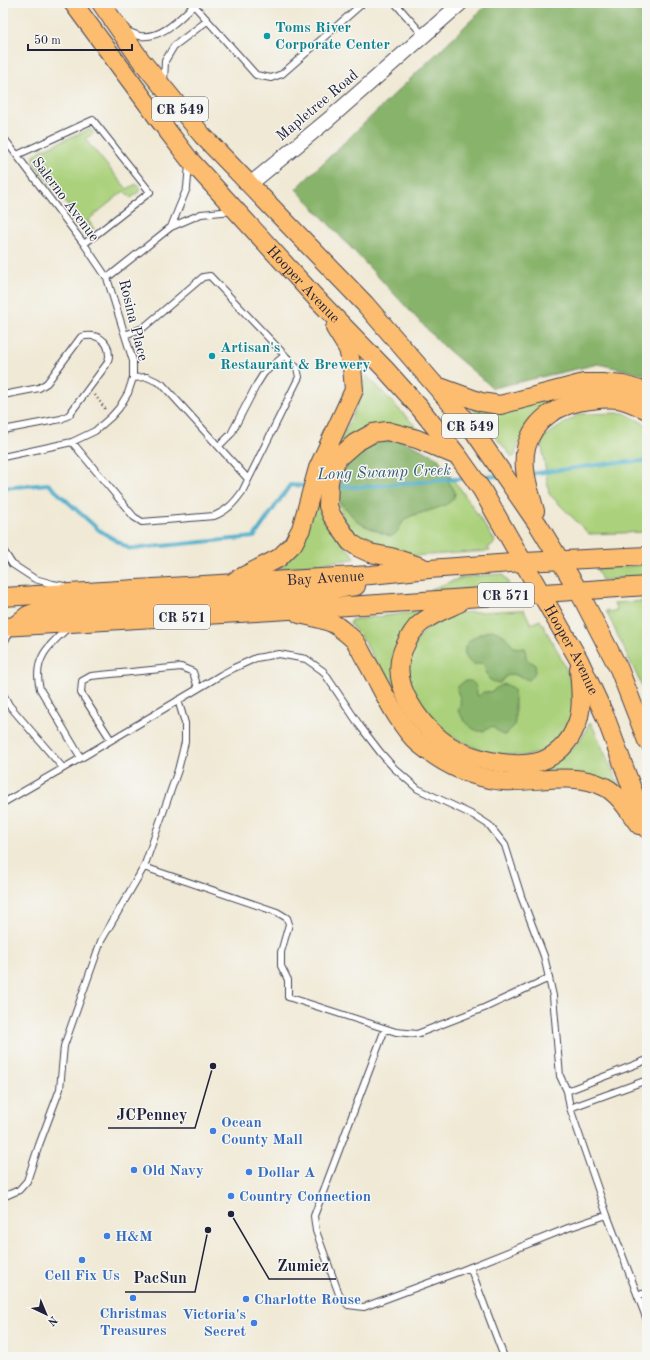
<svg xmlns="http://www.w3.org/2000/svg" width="650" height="1360" font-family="'Old Standard TT',serif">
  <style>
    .green { fill: #abd17b; stroke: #667a5b }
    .forest { fill: #88b36b; stroke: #556a53 }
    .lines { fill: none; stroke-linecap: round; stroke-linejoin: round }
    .stream { stroke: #4badca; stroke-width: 4 }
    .service-casing { stroke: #414052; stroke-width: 8 }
    .tertiary-casing { stroke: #414052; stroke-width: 16 }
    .primary-casing { stroke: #414052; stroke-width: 20 }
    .path { stroke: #414052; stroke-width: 2.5; stroke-dasharray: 1 3; stroke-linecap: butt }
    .service { stroke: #fff; stroke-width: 6 }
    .tertiary { stroke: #fff; stroke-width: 14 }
    .primary { stroke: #fcbd6f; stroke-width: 18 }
    .culture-dot { fill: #0f9aa8; stroke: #f6f6f2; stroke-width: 1.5 }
    .shop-dot { fill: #3f7fe0; stroke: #f6f6f2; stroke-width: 1.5 }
    .labels { text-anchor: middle; stroke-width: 3; stroke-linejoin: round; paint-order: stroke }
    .shield { fill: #f6f6f2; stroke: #626272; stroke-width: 1 }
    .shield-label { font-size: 14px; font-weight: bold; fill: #22223b }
    .culture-label { font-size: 15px; font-weight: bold; fill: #0d838f; stroke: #f6f6f2; text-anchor: start }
    .street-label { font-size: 15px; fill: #22223b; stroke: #f6f6f2 }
    .shop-label { font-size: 15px; font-weight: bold; fill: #366cbe; stroke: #f6f6f2; text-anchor: start }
    .water-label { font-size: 16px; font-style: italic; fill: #325a74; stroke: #f6f6f2 }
    .leader { fill: none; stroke: #22223b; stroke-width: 1.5 }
    .callout-dot { fill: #22223b; stroke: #f6f6f2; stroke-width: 1.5 }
    .callout-label { font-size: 16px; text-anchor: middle; font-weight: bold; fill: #22223b; stroke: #f6f6f2; stroke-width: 3; stroke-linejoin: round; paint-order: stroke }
  </style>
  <rect width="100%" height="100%" fill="#f6f6f2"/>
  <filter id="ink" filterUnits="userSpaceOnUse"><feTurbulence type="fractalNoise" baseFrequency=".025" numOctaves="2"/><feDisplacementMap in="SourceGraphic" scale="8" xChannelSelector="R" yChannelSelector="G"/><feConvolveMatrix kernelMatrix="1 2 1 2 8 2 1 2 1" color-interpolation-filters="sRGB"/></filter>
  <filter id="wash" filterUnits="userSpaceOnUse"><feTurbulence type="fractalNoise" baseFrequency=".012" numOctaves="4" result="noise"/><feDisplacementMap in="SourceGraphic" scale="16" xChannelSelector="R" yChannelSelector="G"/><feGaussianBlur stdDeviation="0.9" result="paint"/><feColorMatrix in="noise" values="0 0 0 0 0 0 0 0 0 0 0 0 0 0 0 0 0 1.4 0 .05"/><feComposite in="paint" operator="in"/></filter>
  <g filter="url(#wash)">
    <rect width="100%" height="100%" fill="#f0e9d5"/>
    <path class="green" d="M90,129L94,133L85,139L127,189L136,184L140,189L138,193L131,198L124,191L88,220L94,229L87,230L35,164L34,156L39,151Z
      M367,376L420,431L419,432L401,425L335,451C347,427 360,404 365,377Z
      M561,398L518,446L515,456L512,457L471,407Z
      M624,413L647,425V532L589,534L549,494L541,439L579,414Z
      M450,477L460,488L495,541L493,545L488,547L490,551L413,556L395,555L357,537L343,518L338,500L358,522L372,529L390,536C401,531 398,524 407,518C416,512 460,507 454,491C453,487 449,484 447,481L448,478Z
      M321,489L340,541L355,557L354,559L278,569Z
      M647,565V577L602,580L597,569L600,568Z
      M503,574L509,584L504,587L431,591V589L461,578L473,576Z
      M647,601V693L642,686L606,611L608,610L609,612L617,610L614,603Z
      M519,610H524L531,624L540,620L557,650L573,684L574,713L560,739L542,752L525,756L488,753L453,738L429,716L418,701L410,684L408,666L409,658L415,643L428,627L456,613Z
      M426,611L419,617L398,693L395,694L360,635L350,624L351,620Z
      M591,723L622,791L536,773V770L572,749L582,737L589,724Z"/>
    <path class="forest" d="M489,3H641L639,6L647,10V375L598,364L493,388L441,344L296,189Z
      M399,439L437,457L452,478L449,477L447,479C449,483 454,488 455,493C455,509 417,511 407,518C399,523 400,535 390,536L372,529L358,522L338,500V492L342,475L346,467L353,457L362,449L377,441Z
      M492,630C504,634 506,636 513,647L524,648C529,659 521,657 535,664C537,670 533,677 529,680L516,675L511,674L505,677L500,683H495L489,679L483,663C480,663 476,665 473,664C470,663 468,660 466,657C459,641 481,633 492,630Z
      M465,681H471C476,685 477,688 477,695L479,696L483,692H491L499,686L505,684L511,687L514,690L515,699V721L514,726L505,735H502L492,726C489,728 486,730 483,731C472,733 463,719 458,711C459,709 460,707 460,705C463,693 449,691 465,681Z"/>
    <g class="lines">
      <path class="stream" d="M530,474L611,463L647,461
        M478,477L499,476
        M333,486L362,487L468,478
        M3,488L48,484L99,530L130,549L254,537L290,485L308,486"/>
    </g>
  </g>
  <g filter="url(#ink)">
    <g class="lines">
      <g class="service-casing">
        <path id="service" d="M192,3L256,75L271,78L282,74L363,3
          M395,3L424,36
          M125,30C130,32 135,35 140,36C162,39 179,19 194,5
          M164,82L165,61L174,46L207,21
          M3,137L84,244L107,278L133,361V378L128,393L119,408L111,417L95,431L72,442L3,457
          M17,155L93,120L150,192L84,244
          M171,227L187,188L189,164
          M107,278L171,227L201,214L233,211
          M133,378L147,377L162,384L248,479
          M3,395L39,388L47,383L81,337C96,333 109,339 109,356C109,359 107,363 106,365L69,415L61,419L3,430
          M72,442L134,517L142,522L214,516C227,511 234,503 242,492L299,377L297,368L210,276L203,277L143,328L125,335
          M219,446L231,434L257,384L264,373L285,355
          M3,550L12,564L35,579L53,584L64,586
          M69,627C49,645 32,659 40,689L81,758
          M3,644L12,629
          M3,694L9,705L63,768
          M178,700L185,723V742L178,770L144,867L277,912L287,918L289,924L281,952V966L288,980V997L396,1032L417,1034L484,1008L549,978
          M111,740L81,693L82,681L91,676L181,667L193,672L198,688
          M3,803L81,758L221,675L234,668L256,658L279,654L306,659L323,671L360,726L380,752L394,768L418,789L475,816L489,825L505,845L521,896L544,956L553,996L560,1076L567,1091L570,1108L607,1215L647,1320
          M385,1029L314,1216L316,1231L339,1294L348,1305L364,1307L458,1272L568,1228L607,1215
          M567,1091L647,1060
          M570,1108L647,1080
          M3,1197L19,1190L27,1181L39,1145L60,1089L64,1046L101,941L144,867
          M470,1267L504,1357
          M638,1295L647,1293"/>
      </g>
      <g class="tertiary-casing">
        <path id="tertiary" d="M249,185L329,119L461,3"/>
      </g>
      <g class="primary-casing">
        <g id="primary">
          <path id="s1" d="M73,3L160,121L189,159L315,297L385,369L419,407L458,456L482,490L579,660L605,716L647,829"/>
          <path d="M101,3L140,59L202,135L365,304L471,427L539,526L578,590L619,669L647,741"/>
          <path d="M437,386L481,402L500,405L584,383H602L623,385L647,392"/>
          <path d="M535,511C530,492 521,469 526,448C534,417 561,403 591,400C599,399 609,398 618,399C628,401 638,406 647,410"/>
          <path d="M422,567L391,557L370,553L359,548L350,542L332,516L328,506L329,482L332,469L339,457L355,443L373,433L387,431L417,439L455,455"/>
          <path d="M236,580L279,558L293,544L301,529L318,468L354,390L352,367L348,349L335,328"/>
          <path id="s2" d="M3,597L371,575L429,569L524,562L647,556"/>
          <path d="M459,603C446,609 432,614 421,623C413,629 407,641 403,650C396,668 400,686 409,702C417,716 427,729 440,739C463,758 512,770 541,761C556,756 569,743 575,728C584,711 580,687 579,669"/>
          <path d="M299,614C308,616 327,620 334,624C339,627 351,637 355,641C360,648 363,656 367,662C380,685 399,727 419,744C443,764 472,778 503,781C536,783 574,771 605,787C620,795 629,812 639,825"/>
          <path d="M17,624L28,615L43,610L316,592L356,586"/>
          <path d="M3,627L289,610L647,586"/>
        </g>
      </g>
      <path class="path" d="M95,395L106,410"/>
      <use href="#service" class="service"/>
      <use href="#tertiary" class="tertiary"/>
      <use href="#primary" class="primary"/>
    </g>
  </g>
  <g class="culture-dot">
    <circle cx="267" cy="36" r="4"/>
    <circle cx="212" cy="356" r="4"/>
  </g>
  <g class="shop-dot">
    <circle cx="213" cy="1131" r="4"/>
    <circle cx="134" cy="1170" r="4"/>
    <circle cx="249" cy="1172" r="4"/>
    <circle cx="231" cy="1196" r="4"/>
    <circle cx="107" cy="1236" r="4"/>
    <circle cx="82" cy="1260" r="4"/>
    <circle cx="133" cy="1298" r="4"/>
    <circle cx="246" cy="1299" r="4"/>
    <circle cx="254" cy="1323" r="4"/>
  </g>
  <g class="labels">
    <g class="shield">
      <rect x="152" y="97" width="56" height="24" rx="3"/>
      <rect x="442" y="414" width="56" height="24" rx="3"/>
      <rect x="478" y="583" width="56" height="24" rx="3"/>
      <rect x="154" y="605" width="56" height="24" rx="3"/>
    </g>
    <g class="shield-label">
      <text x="180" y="114">CR 549</text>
      <text x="470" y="431">CR 549</text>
      <text x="506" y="600">CR 571</text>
      <text x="182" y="622">CR 571</text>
    </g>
    <g class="culture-label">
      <text x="275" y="32">Toms River<tspan x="275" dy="17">Corporate Center</tspan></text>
      <text x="220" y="352">Artisan's<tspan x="220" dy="17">Restaurant &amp; Brewery</tspan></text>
    </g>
    <g class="street-label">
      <text transform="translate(317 105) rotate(-40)" y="5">Mapletree Road</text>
      <text transform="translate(66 199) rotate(53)" y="5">Salerno Avenue</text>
      <text dy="5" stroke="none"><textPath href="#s1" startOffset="364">Hooper Avenue</textPath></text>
      <text transform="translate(134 320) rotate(76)" y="5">Rosina Place</text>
      <text dy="5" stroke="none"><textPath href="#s2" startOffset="323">Bay Avenue</textPath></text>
      <text dy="5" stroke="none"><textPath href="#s1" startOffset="820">Hooper Avenue</textPath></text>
    </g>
    <g class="shop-label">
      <text x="221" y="1127">Ocean<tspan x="221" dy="17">County Mall</tspan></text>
      <text x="142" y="1175">Old Navy</text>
      <text x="257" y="1177">Dollar A</text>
      <text x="239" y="1201">Country Connection</text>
      <text x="115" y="1241">H&amp;M</text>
      <text x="82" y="1280" text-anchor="middle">Cell Fix Us</text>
      <text x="254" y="1304">Charlotte Rouse</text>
      <text x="133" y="1318" text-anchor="middle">Christmas<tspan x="133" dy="17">Treasures</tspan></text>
      <text x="246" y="1319" text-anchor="end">Victoria's<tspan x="246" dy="17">Secret</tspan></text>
    </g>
    <g class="water-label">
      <text transform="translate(384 471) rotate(-2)" y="6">Long Swamp Creek</text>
    </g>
  </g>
  <path class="leader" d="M213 1066L195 1128H108M231 1214L269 1279H336M208 1230L195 1292H125"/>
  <g class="callout-dot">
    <circle cx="213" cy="1066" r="4"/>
    <circle cx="231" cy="1214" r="4"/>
    <circle cx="208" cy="1230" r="4"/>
  </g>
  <g class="callout-label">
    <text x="152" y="1120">JCPenney</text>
    <text x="303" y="1271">Zumiez</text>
    <text x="160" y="1283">PacSun</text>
  </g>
  <rect width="650" height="1360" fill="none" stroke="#f6f6f2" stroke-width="16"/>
  <g transform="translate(46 1314) rotate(136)" stroke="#f6f6f2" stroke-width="3" paint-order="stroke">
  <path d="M0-3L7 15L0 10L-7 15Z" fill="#22223b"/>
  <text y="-6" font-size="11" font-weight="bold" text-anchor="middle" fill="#22223b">N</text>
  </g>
  <path d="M28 44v6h104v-6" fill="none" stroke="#22223b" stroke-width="2"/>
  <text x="34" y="44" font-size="12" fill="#22223b" stroke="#f6f6f2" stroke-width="3" paint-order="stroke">50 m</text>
</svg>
